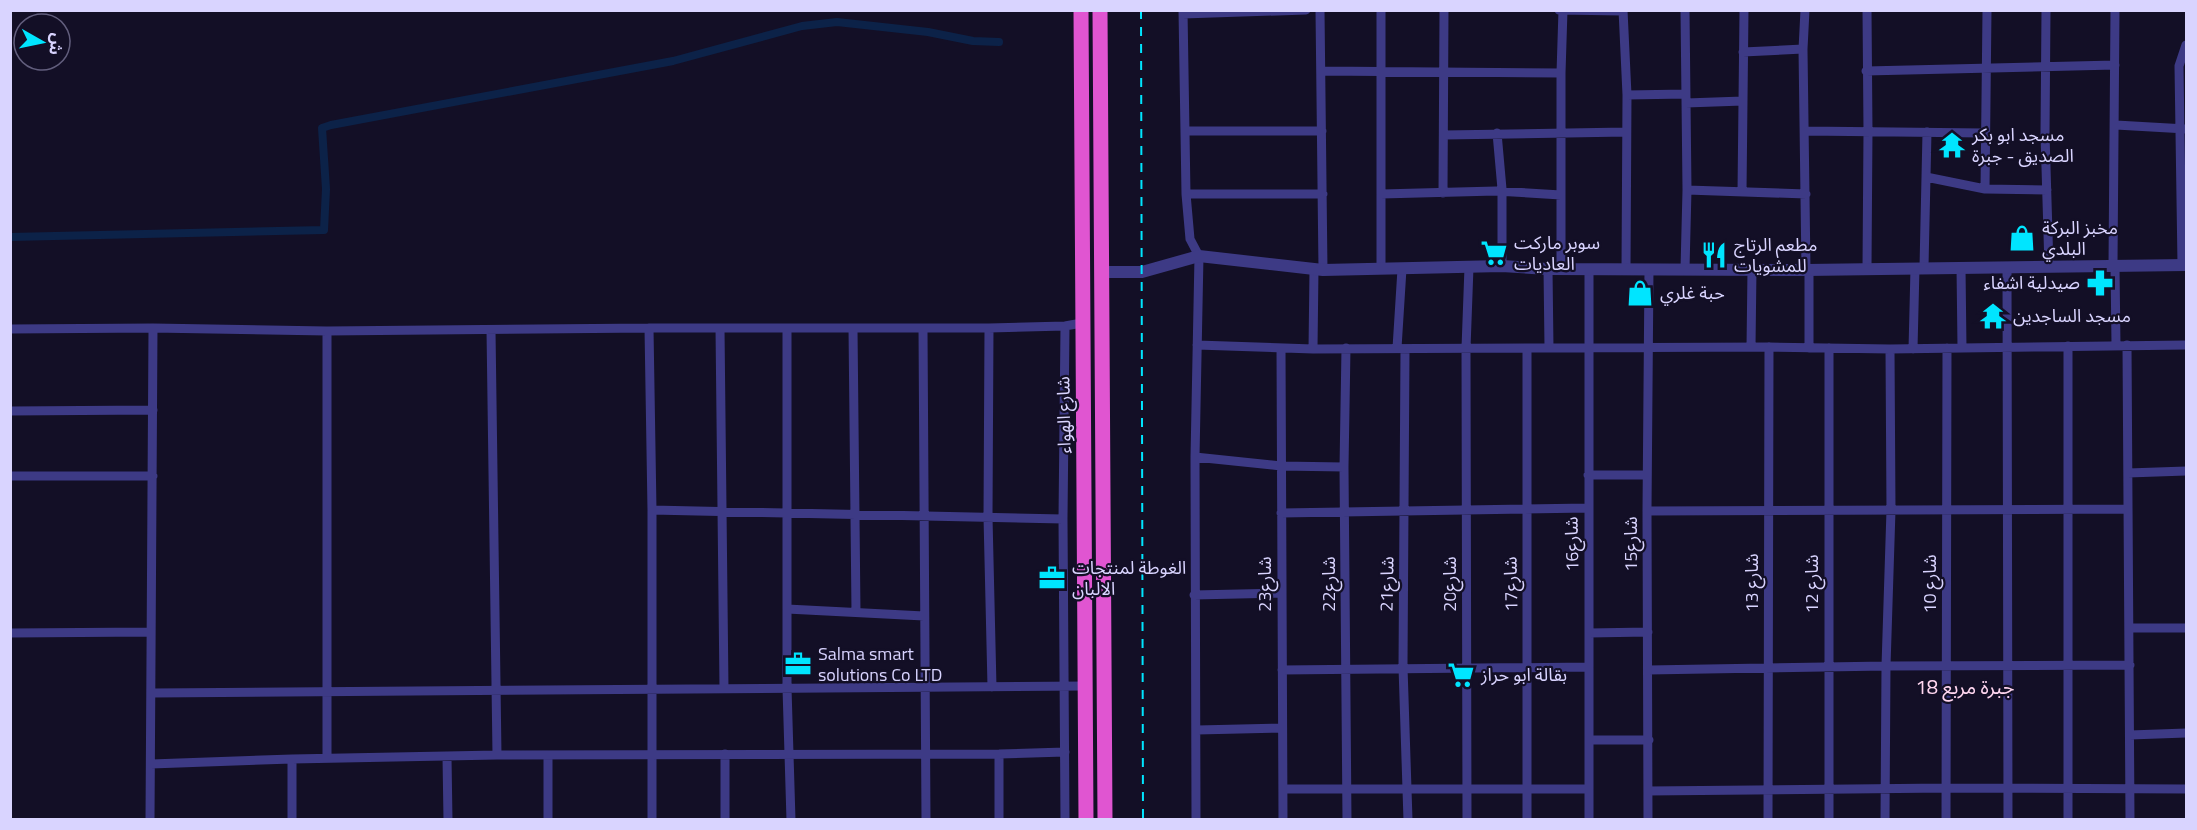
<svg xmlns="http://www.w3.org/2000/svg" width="2197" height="830" font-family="'Titillium Web','Noto Sans Arabic',sans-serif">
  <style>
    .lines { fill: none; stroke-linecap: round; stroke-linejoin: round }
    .canal { stroke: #0c2248; stroke-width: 8 }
    .minor { stroke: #3d3a85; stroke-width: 9 }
    .tertiary { stroke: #3d3a85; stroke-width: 12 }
    .trunk { stroke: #e055d1; stroke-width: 15 }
    .rail { stroke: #00e5ff; stroke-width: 2; stroke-dasharray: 9 8; stroke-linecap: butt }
    .labels { text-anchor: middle; stroke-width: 4.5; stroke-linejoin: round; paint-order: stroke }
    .poi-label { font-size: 18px; fill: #d9d4ff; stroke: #130f26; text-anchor: start }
    .street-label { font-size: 18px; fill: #d9d4ff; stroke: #130f26 }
    .neighbourhood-label { font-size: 20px; fill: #ffd6f0; stroke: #130f26 }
  </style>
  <rect width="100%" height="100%" fill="#130f26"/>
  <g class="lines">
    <path class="canal" d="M10,237L324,230L326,189L322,128L331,125L673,61L802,26L837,22L928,32L973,41L999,42"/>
    <path class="minor" d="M1183,10L1186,194L1190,239L1199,256L1195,457L1196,820
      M1320,10L1323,270
      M1559,10L1623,11
      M1623,10L1627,95L1626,269
      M1685,10L1687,190L1685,269
      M1805,10L1803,49L1806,270
      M1867,10L1868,131L1867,268
      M2046,10L2045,134L2049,267
      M1183,14L1306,10
      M1743,52L1803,49
      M1322,71L1561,73
      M1866,71L2115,65
      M1627,95L1686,94
      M1686,103L1743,101
      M2116,125L2186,129
      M1185,131H1322
      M1805,131L1984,133
      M1497,133L1502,189V266
      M1444,135L1626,132
      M1926,177L1985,189L2047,190
      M1985,189L1987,10
      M1687,190L1806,194
      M1742,192L1744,10
      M1443,193L1444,10
      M1186,194H1323
      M1381,194L1496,191L1561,195
      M2113,265L2115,10
      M2182,265L2179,66L2186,45
      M1924,267L1927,132
      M1961,267L1962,348
      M2007,267L2008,820
      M2115,267L2116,345
      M1381,269V10
      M1548,269L1549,348
      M1561,269V73L1563,10
      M1589,269V820
      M649,328L652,510V820
      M720,328L724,689
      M787,328V688L791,820
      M853,328L856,612
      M923,328L926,820
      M989,328L988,517L992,687
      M10,329L153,328L327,331L649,328H989L1065,326L1082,323
      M491,330L497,755
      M327,331V758
      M1197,345L1313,349L1769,347L1890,349L2186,345
      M2127,345L2130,820
      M1751,347L1752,269
      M1281,348L1283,820
      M1346,348L1344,467L1347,820
      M1397,348L1402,269
      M1809,348V270
      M1829,348V820
      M1313,349L1314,269
      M1405,349L1403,667L1408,820
      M1913,349L1915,268
      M10,411L153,410
      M1195,457L1281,466L1344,467
      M2128,473L2186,471
      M1588,475H1647
      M10,476H153
      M652,510L1063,519
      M1647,511L2128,509
      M1281,513L1588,508
      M1194,595L1281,593
      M787,609L924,616
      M2130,628H2186
      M10,633L151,632
      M1589,633L1648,632
      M1282,670L1589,667
      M1648,670L1886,666L2130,665
      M152,693L1086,686
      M1197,730L1281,728
      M2130,735L2186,733
      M1589,740H1649
      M725,754V820
      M548,756V820
      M447,757L448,820
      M292,759V820
      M151,764L292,759L497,755L999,754L1065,752
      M1283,789H1589
      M1648,791L1946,788L2186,789
      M150,820L153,328
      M999,820V754
      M1065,820L1063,519L1065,326
      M1467,820L1466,348L1469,267
      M1527,820V348
      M1648,820L1647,511L1649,269
      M1768,820L1769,347
      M1885,820L1886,666L1891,510L1890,349
      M1946,820L1947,348
      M2068,820V346"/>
    <path class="tertiary" d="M1102,272H1142L1199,256L1323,270L1502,266L1548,269L1806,270L2186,265"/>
    <path class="trunk" d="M1081,10L1086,820
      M1100,10L1105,820"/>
    <path class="rail" d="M1141,10L1143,820"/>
  </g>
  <defs>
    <g id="temple-bare" transform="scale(2.07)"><path d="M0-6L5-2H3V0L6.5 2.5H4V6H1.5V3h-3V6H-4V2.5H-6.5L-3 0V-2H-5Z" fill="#00e5ff" stroke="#130f26" stroke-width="2.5" paint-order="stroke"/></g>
    <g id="shop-bare" transform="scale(2.07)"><path d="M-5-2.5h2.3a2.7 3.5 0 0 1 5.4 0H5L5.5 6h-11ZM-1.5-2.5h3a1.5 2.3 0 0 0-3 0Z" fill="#00e5ff" stroke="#130f26" stroke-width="2.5" paint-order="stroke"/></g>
    <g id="supermarket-bare" transform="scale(2.07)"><path d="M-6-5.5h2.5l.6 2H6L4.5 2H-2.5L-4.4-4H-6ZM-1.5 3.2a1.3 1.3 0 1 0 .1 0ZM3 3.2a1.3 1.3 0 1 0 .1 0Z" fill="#00e5ff" stroke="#130f26" stroke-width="2.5" paint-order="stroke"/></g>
    <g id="restaurant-bare" transform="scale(2.07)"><path d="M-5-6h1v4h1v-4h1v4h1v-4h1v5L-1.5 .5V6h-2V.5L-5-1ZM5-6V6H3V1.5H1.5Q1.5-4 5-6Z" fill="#00e5ff" stroke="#130f26" stroke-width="2.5" paint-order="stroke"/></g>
    <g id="pharmacy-bare" transform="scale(2.07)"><path d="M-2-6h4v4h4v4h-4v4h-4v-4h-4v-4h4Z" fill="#00e5ff" stroke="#130f26" stroke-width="2.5" paint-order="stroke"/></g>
    <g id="office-bare" transform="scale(2.07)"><path d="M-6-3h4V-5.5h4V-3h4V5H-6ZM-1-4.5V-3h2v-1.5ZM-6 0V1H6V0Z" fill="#00e5ff" stroke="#130f26" stroke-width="2.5" paint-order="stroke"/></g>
  </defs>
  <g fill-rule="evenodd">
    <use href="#temple-bare" x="1952" y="145"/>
    <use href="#shop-bare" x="2022" y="238"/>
    <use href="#supermarket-bare" x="1494" y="253"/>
    <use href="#restaurant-bare" x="1714" y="255"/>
    <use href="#pharmacy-bare" x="2100" y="283"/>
    <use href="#shop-bare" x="1640" y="293"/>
    <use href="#temple-bare" x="1993" y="316"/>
    <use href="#office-bare" x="1052" y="578"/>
    <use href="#office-bare" x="798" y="664"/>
    <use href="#supermarket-bare" x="1461" y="675"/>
  </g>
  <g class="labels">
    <g class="poi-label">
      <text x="1972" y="141">مسجد ابو بكر<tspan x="1972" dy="21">الصديق - جبرة</tspan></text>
      <text x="2042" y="234">مخبز البركة<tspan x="2042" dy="21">البلدي</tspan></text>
      <text x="1514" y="249">سوبر ماركت<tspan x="1514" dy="21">العاديات</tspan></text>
      <text x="1734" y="251">مطعم الرتاج<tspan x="1734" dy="21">للمشويات</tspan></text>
      <text x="2080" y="289" text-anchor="end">صيدلية اشفاء</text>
      <text x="1660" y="299">حبة غلري</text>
      <text x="2013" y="322">مسجد الساجدين</text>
      <text x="1072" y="574">الغوطة لمنتجات<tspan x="1072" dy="21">الالبان</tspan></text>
      <text x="818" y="660">Salma smart<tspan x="818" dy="21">solutions Co LTD</tspan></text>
      <text x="1481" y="681">بقالة ابو حراز</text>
    </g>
    <g class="street-label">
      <text transform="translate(1064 415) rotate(-91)" y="6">شارع الهواء</text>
      <text transform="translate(1572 544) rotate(-91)" y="6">شارع16</text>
      <text transform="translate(1631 544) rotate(-90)" y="6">شارع15</text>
      <text transform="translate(1752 583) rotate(-90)" y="6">شارع 13</text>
      <text transform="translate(1265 584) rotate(-90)" y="6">شارع23</text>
      <text transform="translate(1329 584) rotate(-90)" y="6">شارع22</text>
      <text transform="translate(1387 584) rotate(-89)" y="6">شارع21</text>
      <text transform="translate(1450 584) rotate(-90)" y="6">شارع20</text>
      <text transform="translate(1511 584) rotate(-91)" y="6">شارع17</text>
      <text transform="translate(1812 584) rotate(-90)" y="6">شارع 12</text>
      <text transform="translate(1930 584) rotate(-90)" y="6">شارع 10</text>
    </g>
    <g class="neighbourhood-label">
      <text x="1965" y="694">جبرة مربع 18</text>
    </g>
  </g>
  <rect width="2197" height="830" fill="none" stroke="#d9d4ff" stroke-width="24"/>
  <g transform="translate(42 42) rotate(99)"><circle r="28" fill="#130f26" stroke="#625e7d" stroke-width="1.5"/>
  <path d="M0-4.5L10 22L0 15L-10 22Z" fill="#00e5ff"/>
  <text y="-9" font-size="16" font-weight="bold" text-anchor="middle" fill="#d9d4ff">ش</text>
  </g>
</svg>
